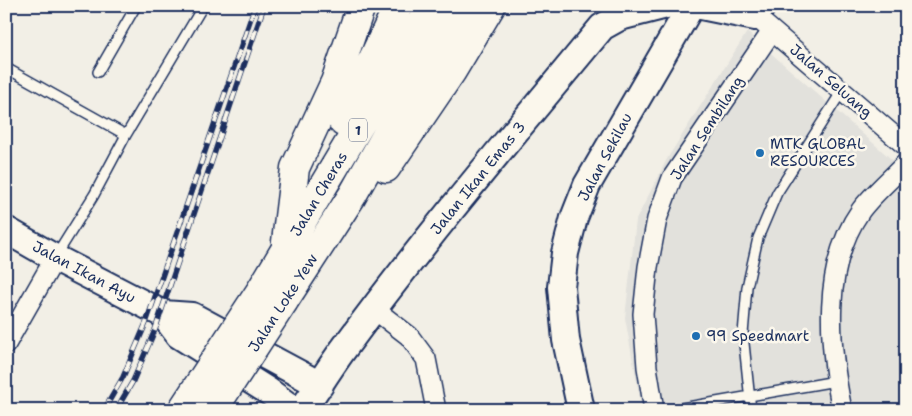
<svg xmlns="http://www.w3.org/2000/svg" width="912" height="416" font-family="'Shantell Sans',sans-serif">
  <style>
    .built { fill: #e2e1dc }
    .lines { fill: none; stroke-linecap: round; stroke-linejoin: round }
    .lane-casing { stroke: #1b2f5e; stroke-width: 12 }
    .street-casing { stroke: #1b2f5e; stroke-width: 22 }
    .secondary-casing { stroke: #1b2f5e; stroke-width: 30 }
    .highway-casing { stroke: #1b2f5e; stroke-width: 31 }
    .lane { stroke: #fbf7ec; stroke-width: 9 }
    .street { stroke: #fbf7ec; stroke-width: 19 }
    .secondary { stroke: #fbf7ec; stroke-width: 26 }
    .highway { stroke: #fbf7ec; stroke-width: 28 }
    .rail-casing { stroke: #1b2f5e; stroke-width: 5.5 }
    .rail { stroke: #fbf7ec; stroke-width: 4; stroke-dasharray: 11; stroke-linecap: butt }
    .highway-bridge-casing { stroke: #1b2f5e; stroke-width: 31; stroke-linecap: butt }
    .highway-bridge { stroke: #fbf7ec; stroke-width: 28 }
    .poi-dot { fill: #1f6fb2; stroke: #fbf7ec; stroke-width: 2 }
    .labels { text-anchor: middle; stroke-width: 5; stroke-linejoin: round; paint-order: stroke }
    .shield { fill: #fbf7ec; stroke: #5e6b89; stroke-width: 1 }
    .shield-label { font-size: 14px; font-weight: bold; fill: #1b2f5e }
    .street-label { font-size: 15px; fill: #1b2f5e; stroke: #fbf7ec }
    .poi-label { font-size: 15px; fill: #1b2f5e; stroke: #fbf7ec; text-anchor: start }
  </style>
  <rect width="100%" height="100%" fill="#f2efe6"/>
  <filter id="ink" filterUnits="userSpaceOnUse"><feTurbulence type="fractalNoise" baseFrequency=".02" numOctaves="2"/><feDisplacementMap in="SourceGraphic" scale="10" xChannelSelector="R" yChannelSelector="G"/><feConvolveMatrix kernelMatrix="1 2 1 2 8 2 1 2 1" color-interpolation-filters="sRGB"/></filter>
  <g filter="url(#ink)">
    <path class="built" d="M747,32L906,172V410H642L625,318L636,220L667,159Z"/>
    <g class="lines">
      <g class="lane-casing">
        <path id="lane" d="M6,68L126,135L203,6
          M98,72L136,6
          M56,256L94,195L126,135
          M670,410L836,381
          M751,410L743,334L747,287L758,238L777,193L842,91"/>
      </g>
      <g class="street-casing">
        <path id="street" d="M763,23L906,146
          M374,309L409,336L426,359L436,410
          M6,344L55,258
          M654,410L647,367L643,314L648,267L657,219L672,178L772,31
          M842,410C829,346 821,267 861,210C873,194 892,178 906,163"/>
      </g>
      <g class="secondary-casing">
        <path id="secondary" d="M701,6L755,17L762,6
          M6,230L55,258L163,314L192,316L320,385
          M163,314L179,335L268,391L294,410
          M302,410C317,389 330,367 345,347C426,237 515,132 602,27L620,17L663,6
          M581,410L566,340L561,287L565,253L574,218L587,185L691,6"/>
      </g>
      <g class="highway-casing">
        <path id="highway" d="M343,122L398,6
          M386,168L452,71L491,6
          M286,242L295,168L335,82L361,6
          M261,290L431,6
          M284,301L352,196L459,6"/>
      </g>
      <use href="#lane" class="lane"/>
      <use href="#street" class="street"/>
      <use href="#secondary" class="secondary"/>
      <use href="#highway" class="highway"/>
      <g class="rail-casing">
        <path id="rail" d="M104,410L123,377L146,323L255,6
          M116,410L133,381L155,330L264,6"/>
      </g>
      <use href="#rail" class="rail"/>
      <g class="highway-bridge-casing">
        <path id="highway-bridge" d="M182,410L261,290
          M213,410L284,301"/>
      </g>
      <use href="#highway-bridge" class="highway-bridge"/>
    </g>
  </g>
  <g class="poi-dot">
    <circle cx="760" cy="153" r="5"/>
    <circle cx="696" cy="336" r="5"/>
  </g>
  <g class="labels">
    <rect class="shield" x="349" y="118.5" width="18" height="23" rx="4"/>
    <g class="shield-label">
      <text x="358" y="135">1</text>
    </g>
    <g class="street-label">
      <text transform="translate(831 81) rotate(41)" y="5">Jalan Seluang</text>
      <text transform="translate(707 128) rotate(-57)" y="5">Jalan Sembilang</text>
      <text transform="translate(605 157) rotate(-62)" y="5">Jalan Sekilau</text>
      <text transform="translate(478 178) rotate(-51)" y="5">Jalan Ikan Emas 3</text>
      <text transform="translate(319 194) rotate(-59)" y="5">Jalan Cheras</text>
      <text transform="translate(84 272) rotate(28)" y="5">Jalan Ikan Ayu</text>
      <text transform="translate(283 303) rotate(-57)" y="5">Jalan Loke Yew</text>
    </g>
    <g class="poi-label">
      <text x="770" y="149">MTK GLOBAL<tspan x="770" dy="17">RESOURCES</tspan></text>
      <text x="706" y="341">99 Speedmart</text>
    </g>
  </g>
  <rect width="912" height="416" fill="none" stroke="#fbf7ec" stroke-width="25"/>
  <rect x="12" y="12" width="887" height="391" fill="none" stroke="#1b2f5e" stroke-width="2" filter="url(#ink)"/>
</svg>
